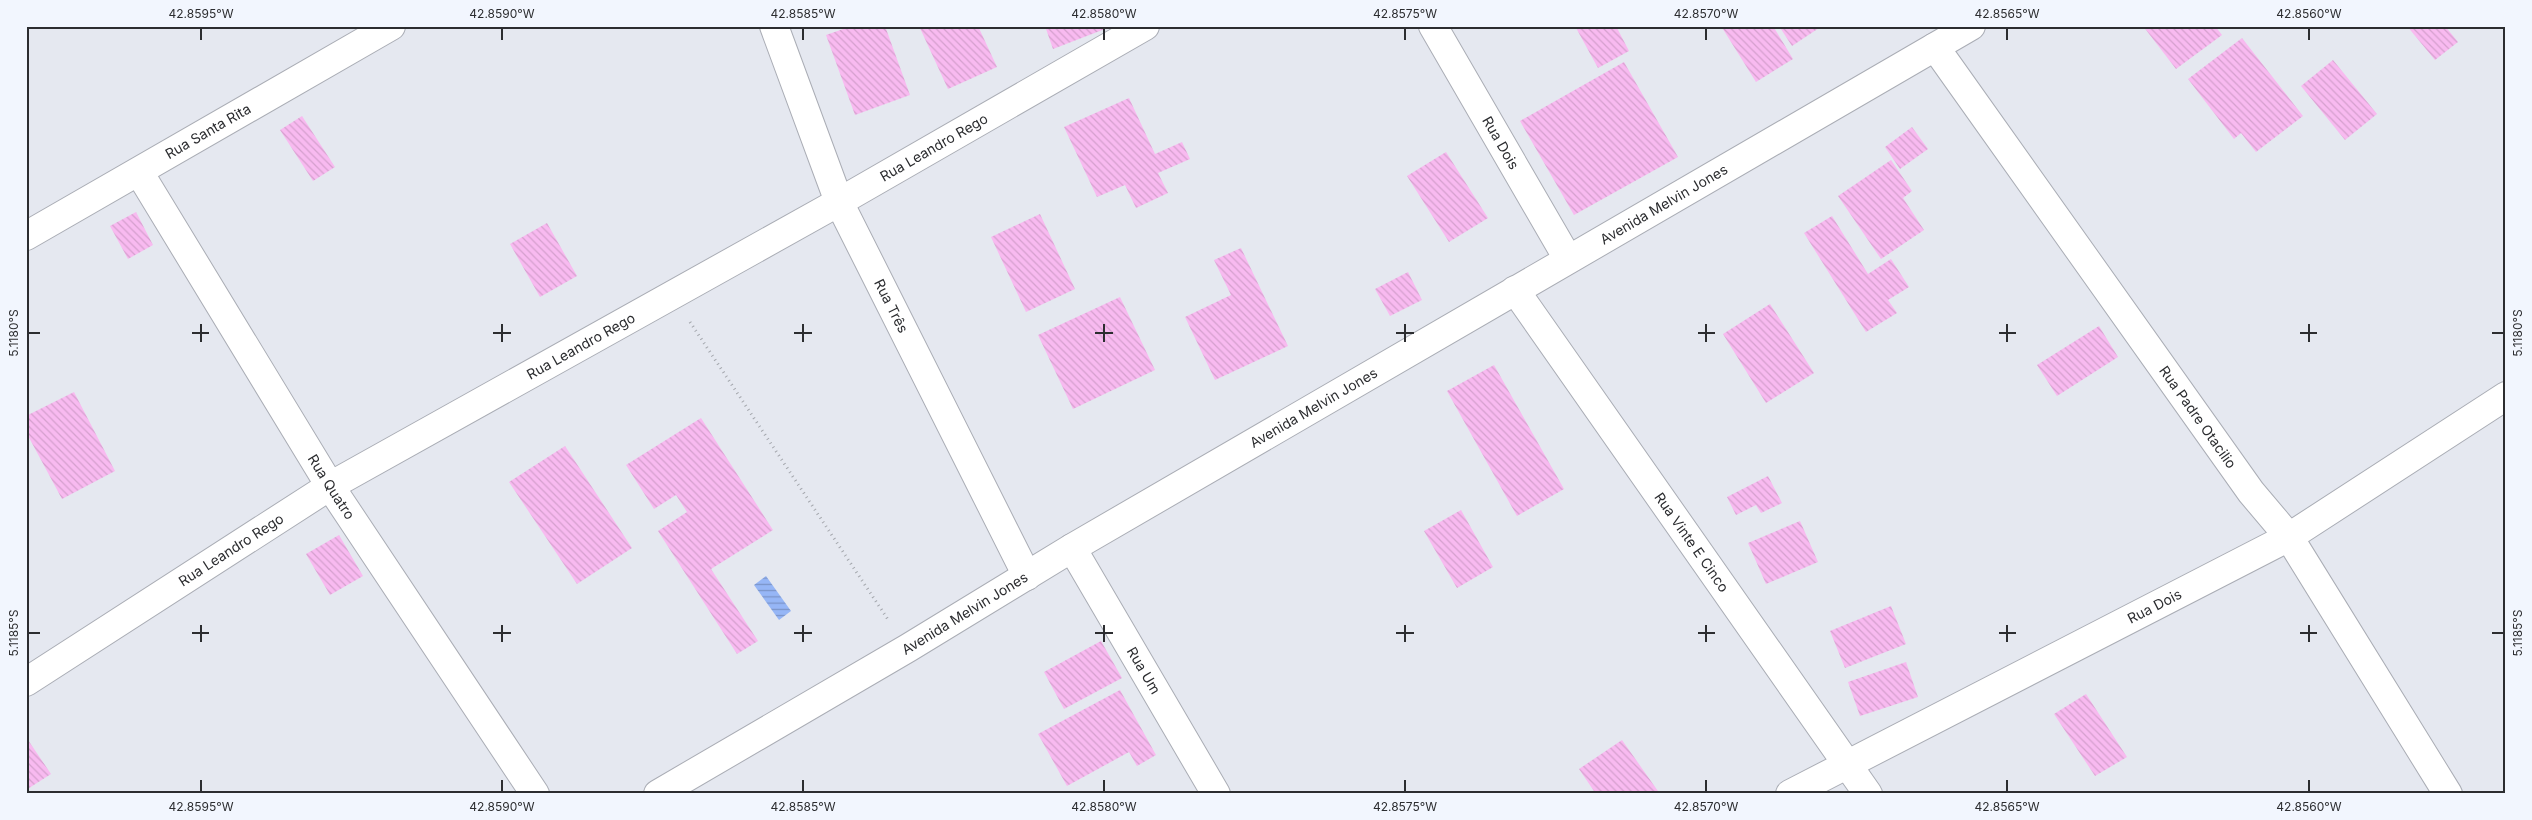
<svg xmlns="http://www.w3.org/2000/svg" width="2532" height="820" font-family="Inter,sans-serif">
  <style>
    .water { fill: url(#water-rules) }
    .building { fill: url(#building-back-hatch) }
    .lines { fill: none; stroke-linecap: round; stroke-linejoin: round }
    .minor-casing { stroke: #aaadb5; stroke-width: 30 }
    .major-casing { stroke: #aaadb5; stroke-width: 30 }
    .path { stroke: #a4a7ad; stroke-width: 3; stroke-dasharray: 1 4; stroke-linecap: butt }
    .minor { stroke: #fff; stroke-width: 28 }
    .major { stroke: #fff; stroke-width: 28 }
    .ticks { fill: none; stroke: #2c2d30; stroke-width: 2 }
    .labels { text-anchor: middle; stroke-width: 5; stroke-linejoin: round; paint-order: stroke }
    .street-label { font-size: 14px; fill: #2c2d30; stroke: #f2f6fe }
    .neatline { fill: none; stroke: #2c2d30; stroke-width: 2 }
    .ticks-label { font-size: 12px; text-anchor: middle; fill: #2c2d30 }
  </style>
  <defs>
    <pattern id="water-rules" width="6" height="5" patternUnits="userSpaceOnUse" patternTransform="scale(1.25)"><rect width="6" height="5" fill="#96b6f6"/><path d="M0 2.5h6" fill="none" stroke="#7b94c8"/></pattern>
    <pattern id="building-back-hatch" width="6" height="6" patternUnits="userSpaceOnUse" patternTransform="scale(1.25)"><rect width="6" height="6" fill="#f8baf0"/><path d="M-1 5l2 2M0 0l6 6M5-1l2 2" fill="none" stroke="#d5a0ce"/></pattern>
  </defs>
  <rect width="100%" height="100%" fill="#e5e8f0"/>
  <path class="water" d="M766,576L791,611L779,620L754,585Z"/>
  <path class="building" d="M852,26H885L910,95L855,115L826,35Z
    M919,26H978L997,67L948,89Z
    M1045,26H1104L1105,29L1053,49Z
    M1575,26H1616L1629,51L1598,68Z
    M1721,26H1773L1793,59L1756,82Z
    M1779,26H1822L1792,46Z
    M2143,26H2215L2222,35L2176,69Z
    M2407,26H2445L2458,42L2435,60Z
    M2242,38L2303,116L2256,152L2241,133L2234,139L2188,79Z
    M2333,60L2377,114L2345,140L2301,86Z
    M1624,62L1678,157L1574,215L1520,121Z
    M1129,98L1155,154L1182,142L1190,159L1158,173L1168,193L1136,208L1125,185L1097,197L1064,127Z
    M302,116L335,167L313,181L280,130Z
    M1912,127L1928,149L1900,169L1885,147Z
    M1446,152L1488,218L1449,242L1407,176Z
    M1891,160L1912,191L1903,198L1924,230L1881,259L1838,196Z
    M136,212L153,245L128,259L110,226Z
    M1040,214L1075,289L1026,312L991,237Z
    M1832,216L1868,274L1891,259L1909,287L1888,300L1897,313L1866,332L1804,233Z
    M547,223L577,276L540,297L510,244Z
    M1241,248L1288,346L1215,380L1185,317L1231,295L1214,260Z
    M1408,272L1422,300L1390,316L1375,289Z
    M1120,297L1155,370L1073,409L1038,335Z
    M1770,304L1814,373L1766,403L1723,334Z
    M2099,326L2118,357L2057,396L2037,365Z
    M1494,365L1564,489L1517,516L1447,391Z
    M74,392L115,471L62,499L26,432V416Z
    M701,418L773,530L711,569L758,641L737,654L658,531L687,512L676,495L654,509L626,465Z
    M565,446L632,548L577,584L509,482Z
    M1768,476L1782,503L1761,513L1756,505L1736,515L1727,497Z
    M1461,510L1493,567L1457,588L1424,531Z
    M1800,521L1818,562L1766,584L1748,543Z
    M339,535L363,576L330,595L306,554Z
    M1891,606L1906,644L1845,668L1830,631Z
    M1101,641L1122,678L1064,709L1044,672Z
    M1906,662L1918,697L1860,716L1848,682Z
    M1120,690L1156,755L1137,766L1129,752L1067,786L1038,734Z
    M2086,694L2127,757L2095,776L2054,714Z
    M26,737L51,774L26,790Z
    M1622,740L1660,794H1596L1579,769Z"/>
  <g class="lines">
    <g class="minor-casing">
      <g id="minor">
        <path id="s1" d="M774,26L839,202L1027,576"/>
        <path id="s2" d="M1433,26L1568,259"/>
        <path id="s3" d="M1935,47L2251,492L2289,537L2448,794"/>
        <path id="s4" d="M139,172L330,486L535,794"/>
        <path id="s5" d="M26,236L391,26"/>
        <path id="s6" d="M1515,290L1868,794"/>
        <path id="s7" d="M1072,548L1216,794"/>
        <path id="s8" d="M26,682L330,486L839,202L1145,26"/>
        <path id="s9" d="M1790,794L2289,537L2506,396"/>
      </g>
    </g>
    <g class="major-casing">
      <g id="major">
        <path id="s10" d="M658,794L908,648L1072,548L1971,26"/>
      </g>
    </g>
    <path class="path" d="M690,322L889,621"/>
    <use href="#minor" class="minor"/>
    <use href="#major" class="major"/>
  </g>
  <path class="ticks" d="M201,28V40M502,28V40M803,28V40M1104,28V40M1405,28V40M1706,28V40M2007,28V40M2309,28V40M201,324V342M502,324V342M803,324V342M1104,324V342M1405,324V342M1706,324V342M2007,324V342M2309,324V342M28,333H40M192,333H209M493,333H511M794,333H812M1095,333H1113M1396,333H1414M1698,333H1715M1999,333H2016M2300,333H2317M2492,333H2504M201,625V642M502,625V642M803,625V642M1104,625V642M1405,625V642M1706,625V642M2007,625V642M2309,625V642M28,633H40M192,633H209M493,633H511M794,633H812M1095,633H1113M1396,633H1414M1698,633H1715M1999,633H2016M2300,633H2317M2492,633H2504M201,780V792M502,780V792M803,780V792M1104,780V792M1405,780V792M1706,780V792M2007,780V792M2309,780V792"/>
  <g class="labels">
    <g class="street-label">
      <text dy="5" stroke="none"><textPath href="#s5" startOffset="210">Rua Santa Rita</textPath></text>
      <text dy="5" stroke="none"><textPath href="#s2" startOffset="135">Rua Dois</textPath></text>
      <text dy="5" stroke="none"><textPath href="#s8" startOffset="1054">Rua Leandro Rego</textPath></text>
      <text dy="5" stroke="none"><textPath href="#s10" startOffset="1166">Avenida Melvin Jones</textPath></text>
      <text dy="5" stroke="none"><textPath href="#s1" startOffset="304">Rua Três</textPath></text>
      <text dy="5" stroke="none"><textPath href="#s8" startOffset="649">Rua Leandro Rego</textPath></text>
      <text dy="5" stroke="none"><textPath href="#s10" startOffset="761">Avenida Melvin Jones</textPath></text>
      <text dy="5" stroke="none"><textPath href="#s3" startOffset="454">Rua Padre Otacilio</textPath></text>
      <text dy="5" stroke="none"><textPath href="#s4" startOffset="369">Rua Quatro</textPath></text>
      <text dy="5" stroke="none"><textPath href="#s6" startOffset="308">Rua Vinte E Cinco</textPath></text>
      <text dy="5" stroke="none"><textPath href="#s8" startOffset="244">Rua Leandro Rego</textPath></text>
      <text dy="5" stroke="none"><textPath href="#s9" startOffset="410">Rua Dois</textPath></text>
      <text dy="5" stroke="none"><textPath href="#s10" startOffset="356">Avenida Melvin Jones</textPath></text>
      <text dy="5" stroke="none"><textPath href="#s7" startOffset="142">Rua Um</textPath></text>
    </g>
  </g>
  <rect width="2532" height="820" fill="none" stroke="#f2f6fe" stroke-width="55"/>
  <rect x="28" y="28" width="2476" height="764" class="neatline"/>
  <g class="ticks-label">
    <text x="201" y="18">42.8595°W</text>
    <text x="502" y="18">42.8590°W</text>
    <text x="803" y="18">42.8585°W</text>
    <text x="1104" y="18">42.8580°W</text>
    <text x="1405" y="18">42.8575°W</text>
    <text x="1706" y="18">42.8570°W</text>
    <text x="2007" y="18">42.8565°W</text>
    <text x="2309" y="18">42.8560°W</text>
    <text transform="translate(14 333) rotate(-90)" y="4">5.1180°S</text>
    <text transform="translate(2518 333) rotate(-90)" y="4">5.1180°S</text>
    <text transform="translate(14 633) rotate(-90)" y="4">5.1185°S</text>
    <text transform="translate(2518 633) rotate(-90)" y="4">5.1185°S</text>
    <text x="201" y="811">42.8595°W</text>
    <text x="502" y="811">42.8590°W</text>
    <text x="803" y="811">42.8585°W</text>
    <text x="1104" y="811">42.8580°W</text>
    <text x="1405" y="811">42.8575°W</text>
    <text x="1706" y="811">42.8570°W</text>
    <text x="2007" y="811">42.8565°W</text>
    <text x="2309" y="811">42.8560°W</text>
  </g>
</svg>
